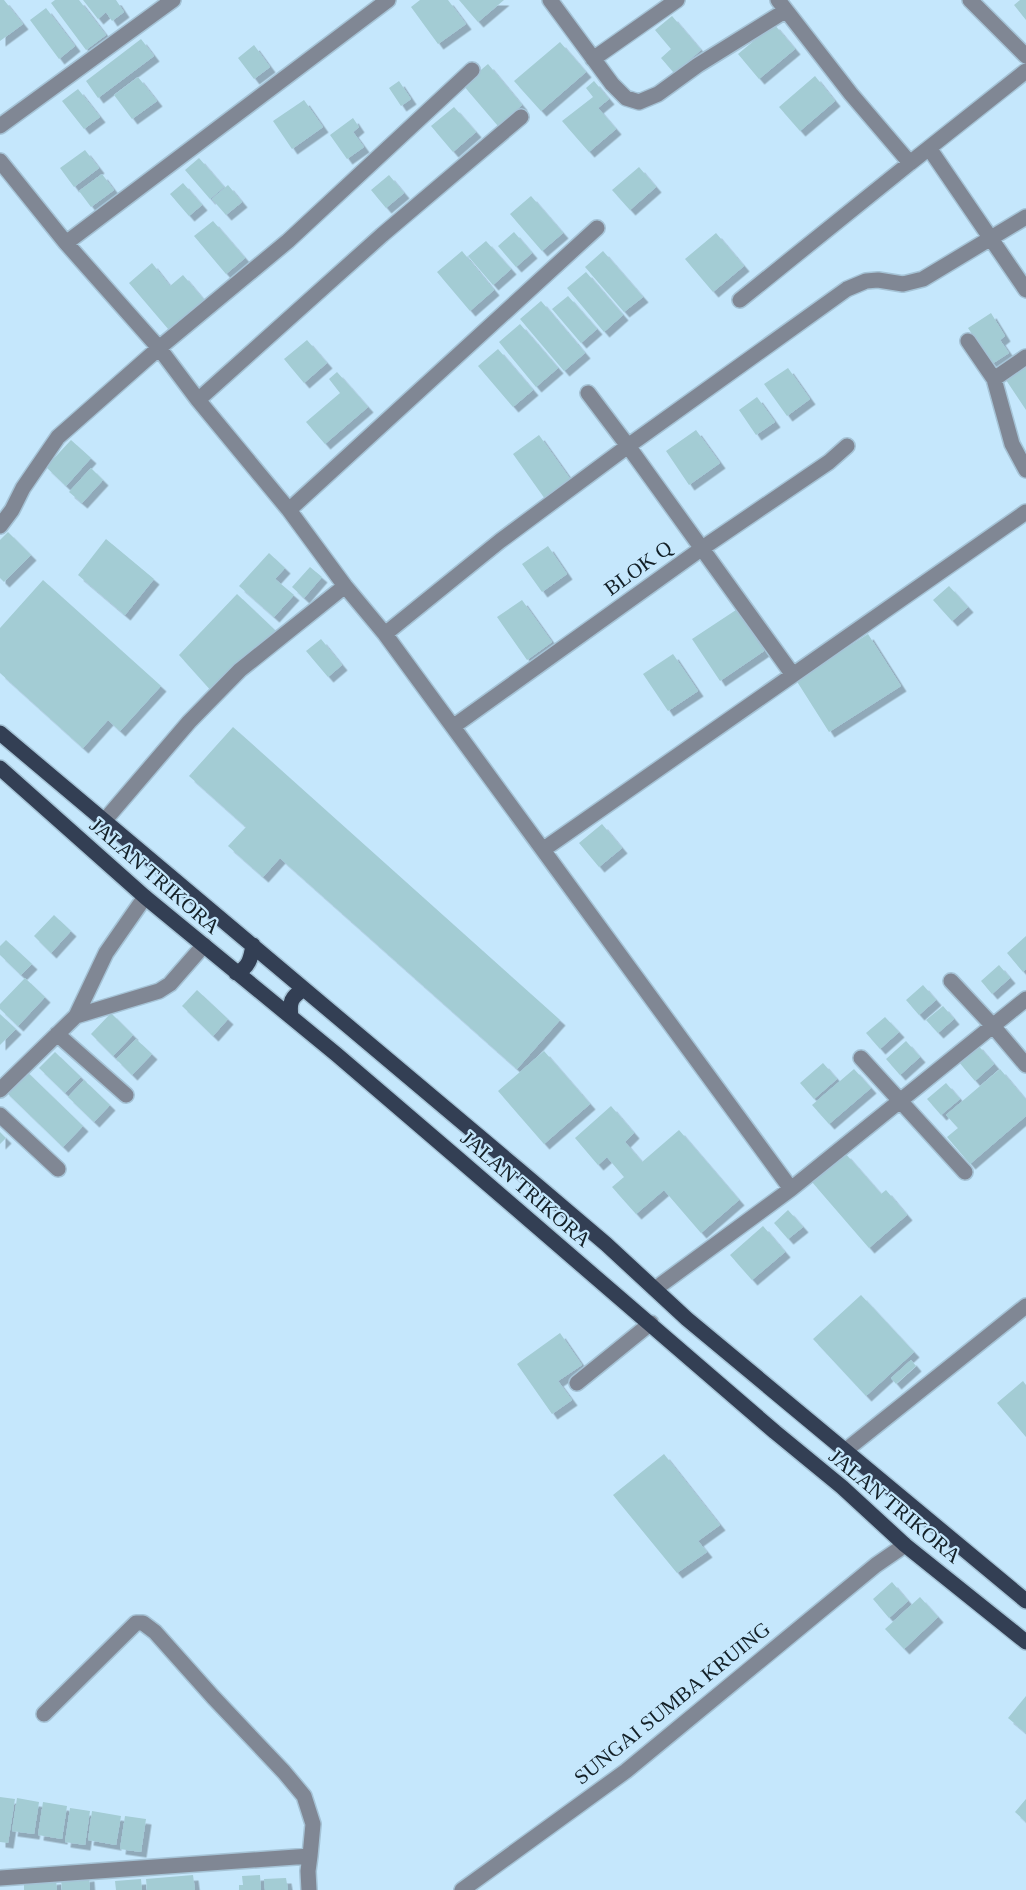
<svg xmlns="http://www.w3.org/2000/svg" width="1026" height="1890" font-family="Georgia,serif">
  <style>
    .building { fill: #a3ccd4; filter: url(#shadow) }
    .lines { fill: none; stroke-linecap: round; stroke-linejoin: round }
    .minor-casing { stroke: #a5c3d6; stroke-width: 18 }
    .major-casing { stroke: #a5c3d6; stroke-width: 18 }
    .minor { stroke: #808794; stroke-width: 15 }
    .major { stroke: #333f54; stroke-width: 15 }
    .labels { text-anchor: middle; stroke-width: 4.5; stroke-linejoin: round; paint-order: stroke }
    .street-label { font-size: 21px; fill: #132027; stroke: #c5e7fc }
  </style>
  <defs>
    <filter id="shadow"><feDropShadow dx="5.5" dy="5.5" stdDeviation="0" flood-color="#0004"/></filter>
  </defs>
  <rect width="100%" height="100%" fill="#c5e7fc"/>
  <path class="building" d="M0,0H4L23,24L0,41Z
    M55,0H79L106,35L86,50L51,3Z
    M83,0H116L124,12L112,21L106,12L98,19Z
    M420,0H448L466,24L438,44L411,7Z
    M459,0H504L478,22Z
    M1020,0H1026V20L1014,5Z
    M46,8L75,46L59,59L30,20Z
    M672,16L701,50L674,73L661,58L671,49L655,30Z
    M774,24L795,49L759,79L738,54Z
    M141,39L154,56L98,98L86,81Z
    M560,42L586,72L541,111L514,81Z
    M254,45L270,67L254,79L238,58Z
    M488,64L522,105L498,126L463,85Z
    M815,76L835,101L800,131L779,107Z
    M138,77L157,101L132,119L114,95Z
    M399,81L411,99L401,106L389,88Z
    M594,81L609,99L598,108L616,129L589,152L562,121L593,97L586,88Z
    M78,89L100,117L84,129L62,101Z
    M304,100L323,127L292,149L273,121Z
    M454,107L476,132L453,152L431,126Z
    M353,118L359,127L353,132L364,147L347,159L330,135Z
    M85,150L99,168L74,187L60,168Z
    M199,158L224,187L210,199L185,170Z
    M639,167L656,187L630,210L612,190Z
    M102,174L114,190L91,207L79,191Z
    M389,175L404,193L386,208L371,190Z
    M183,183L202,205L189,216L170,194Z
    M228,185L242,202L226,215L212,199Z
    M531,196L563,233L542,251L510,214Z
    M213,221L245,258L226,274L194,236Z
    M514,232L532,253L516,267L498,246Z
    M716,233L744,266L713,292L685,259Z
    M486,241L511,269L493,285L468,256Z
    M462,251L494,290L470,311L437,272Z
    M603,251L643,297L624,312L585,267Z
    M152,263L170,286L183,275L204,300L169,330L129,283Z
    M586,272L623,315L604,332L567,288Z
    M568,296L597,329L581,343L552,309Z
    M541,301L585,353L564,371L520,319Z
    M991,313L1005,336L1000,340L1009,353L992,364L968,328Z
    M520,324L558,368L536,387L499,342Z
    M307,340L327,363L304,383L284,359Z
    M498,349L533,390L513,407L478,366Z
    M1026,367V410L1006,380Z
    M788,368L810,399L787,416L764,384Z
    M337,372L368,407L325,444L306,422L340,393L329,379Z
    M757,397L775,422L756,435L739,410Z
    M696,430L720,463L689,485L666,451Z
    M539,435L571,480L545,499L513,454Z
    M71,440L91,458L66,486L46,467Z
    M91,468L103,480L82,503L69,492Z
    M8,532L31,555L4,582L0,578V540Z
    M106,539L154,579L125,615L78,575Z
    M548,546L567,574L542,592L522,564Z
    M269,553L285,568L275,579L294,595L274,617L239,586Z
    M310,567L322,577L304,598L292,587Z
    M43,580L161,686L120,731L108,720L83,748L0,673V628Z
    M949,586L968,607L952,621L933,600Z
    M237,594L277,632L214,694L179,655Z
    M522,600L552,642L527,660L497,617Z
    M736,610L764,651L720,681L692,639Z
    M868,634L901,686L829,732L796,680Z
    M321,639L342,665L328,677L306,651Z
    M673,654L698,691L668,711L643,674Z
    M233,727L560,1020L517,1069L280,858L263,877L228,846L246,827L189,776Z
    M602,824L622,848L599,867L579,843Z
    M54,915L71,931L51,953L34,936Z
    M1026,936V969L1023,972L1007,953Z
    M6,940L32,964L21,975L0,955V946Z
    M999,965L1010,978L992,994L981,981Z
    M25,978L45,997L18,1026L0,1009V1004Z
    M923,985L936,1000L919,1015L906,1000Z
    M197,990L228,1019L213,1036L182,1006Z
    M943,1006L954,1019L938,1033L926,1020Z
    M111,1013L133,1035L113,1056L91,1034Z
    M0,1014L16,1029L0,1045Z
    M885,1017L899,1032L880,1049L866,1033Z
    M136,1039L152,1054L132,1075L116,1059Z
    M906,1041L920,1057L900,1075L886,1059Z
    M977,1044L994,1064L975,1081L958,1061Z
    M544,1051L590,1104L544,1144L498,1091Z
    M55,1052L81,1077L65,1093L39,1068Z
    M823,1063L837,1079L814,1099L800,1083Z
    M24,1069L83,1126L63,1147L4,1090Z
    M854,1069L871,1088L829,1124L812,1105Z
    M1000,1069L1026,1100V1116L970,1164L947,1137L958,1128L946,1115Z
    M84,1080L110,1105L94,1122L68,1097Z
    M946,1083L960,1099L941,1115L927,1099Z
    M611,1106L634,1133L625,1142L642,1162L679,1130L739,1200L701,1233L664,1190L636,1214L612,1187L624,1177L607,1157L598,1165L575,1138Z
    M0,1132L6,1138L0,1144Z
    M845,1153L881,1194L886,1190L907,1215L869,1248L812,1182Z
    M788,1210L803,1227L788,1239L774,1223Z
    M763,1226L785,1252L752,1280L730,1255Z
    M861,1295L914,1352L866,1396L813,1339Z
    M560,1333L582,1365L558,1381L572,1400L552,1414L517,1364Z
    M911,1360L916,1366L896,1384L891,1378Z
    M1023,1381L1026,1385V1437L997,1403Z
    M664,1454L720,1525L698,1541L707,1552L677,1573L613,1495Z
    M892,1582L908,1601L889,1618L873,1599Z
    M920,1597L938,1617L904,1649L885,1629Z
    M1026,1696V1733L1008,1718Z
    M0,1797L15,1799L8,1843L0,1842Z
    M17,1798L39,1802L34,1834L12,1831Z
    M1026,1799V1822L1015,1812Z
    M43,1802L67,1806L62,1839L38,1835Z
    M70,1808L90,1811L85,1845L65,1842Z
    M92,1811L121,1816L116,1845L88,1840Z
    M125,1816L146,1819L141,1852L120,1849Z
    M193,1875L195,1890H147L146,1879Z
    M260,1875L261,1890H239V1885H243L242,1876Z
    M89,1876L90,1890H62L61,1879Z
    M286,1878L288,1890H265L264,1879Z
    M56,1879L57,1890H24V1882Z
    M141,1879L142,1890H116L115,1881Z"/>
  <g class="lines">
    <g class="minor-casing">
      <path id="minor" d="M550,0L612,84L626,98L639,102L658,94L698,65L785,11
        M778,0L851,94L910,163L1026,71
        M970,0L1026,56
        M593,59L677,0
        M0,126L173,0
        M929,148L1026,290
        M0,161L66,243L159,348L198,400L289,510L345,586L385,634L791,1189
        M66,243L388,0
        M740,300L910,163
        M968,341L994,379L1012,444L1026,470
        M994,379L1026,357
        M588,393L628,446L793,675
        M198,400L382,235L521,117
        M289,510L597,228
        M0,526L12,510L23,488L58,437L159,348L288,241L472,70
        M385,634L500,541L628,446L847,289L866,281L878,280L903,284L923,279L1026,217
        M454,726L701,549L829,462L847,446
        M105,820L189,722L240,670L345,586
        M544,849L1026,512
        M951,981L993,1026L1026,1065
        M76,1016L159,991L170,984L204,945
        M57,1034L126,1095
        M861,1058L965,1172
        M0,1090L76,1016L106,953L145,897
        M0,1115L58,1169
        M655,1289L791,1189L1026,999
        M577,1383L651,1323
        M846,1450L1026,1306
        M44,1714L136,1623H143L155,1632L213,1697L284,1772L304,1796L313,1824L310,1856
        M0,1878L310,1856L308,1871L309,1890
        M462,1890L626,1771L876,1565L905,1545"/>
    </g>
    <g class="major-casing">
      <path id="major" d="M0,733L519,1170L606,1244L687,1319L1026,1601
        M0,768L145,897L336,1054L455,1156L775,1432L842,1487L905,1545L1026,1642
        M236,973C249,968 251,958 253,945
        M291,1017C289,1002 291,997 304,989"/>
    </g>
    <use href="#minor" class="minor"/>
    <use href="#major" class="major"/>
  </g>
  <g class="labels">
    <g class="street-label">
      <text transform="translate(638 568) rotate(-36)" y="7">BLOK Q</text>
      <text transform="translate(155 876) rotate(41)" y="7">JALAN TRIKORA</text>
      <text transform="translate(526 1189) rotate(41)" y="7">JALAN TRIKORA</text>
      <text transform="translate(895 1506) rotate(40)" y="7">JALAN TRIKORA</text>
      <text transform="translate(672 1703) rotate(-39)" y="7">SUNGAI SUMBA KRUING</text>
    </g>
  </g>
</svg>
